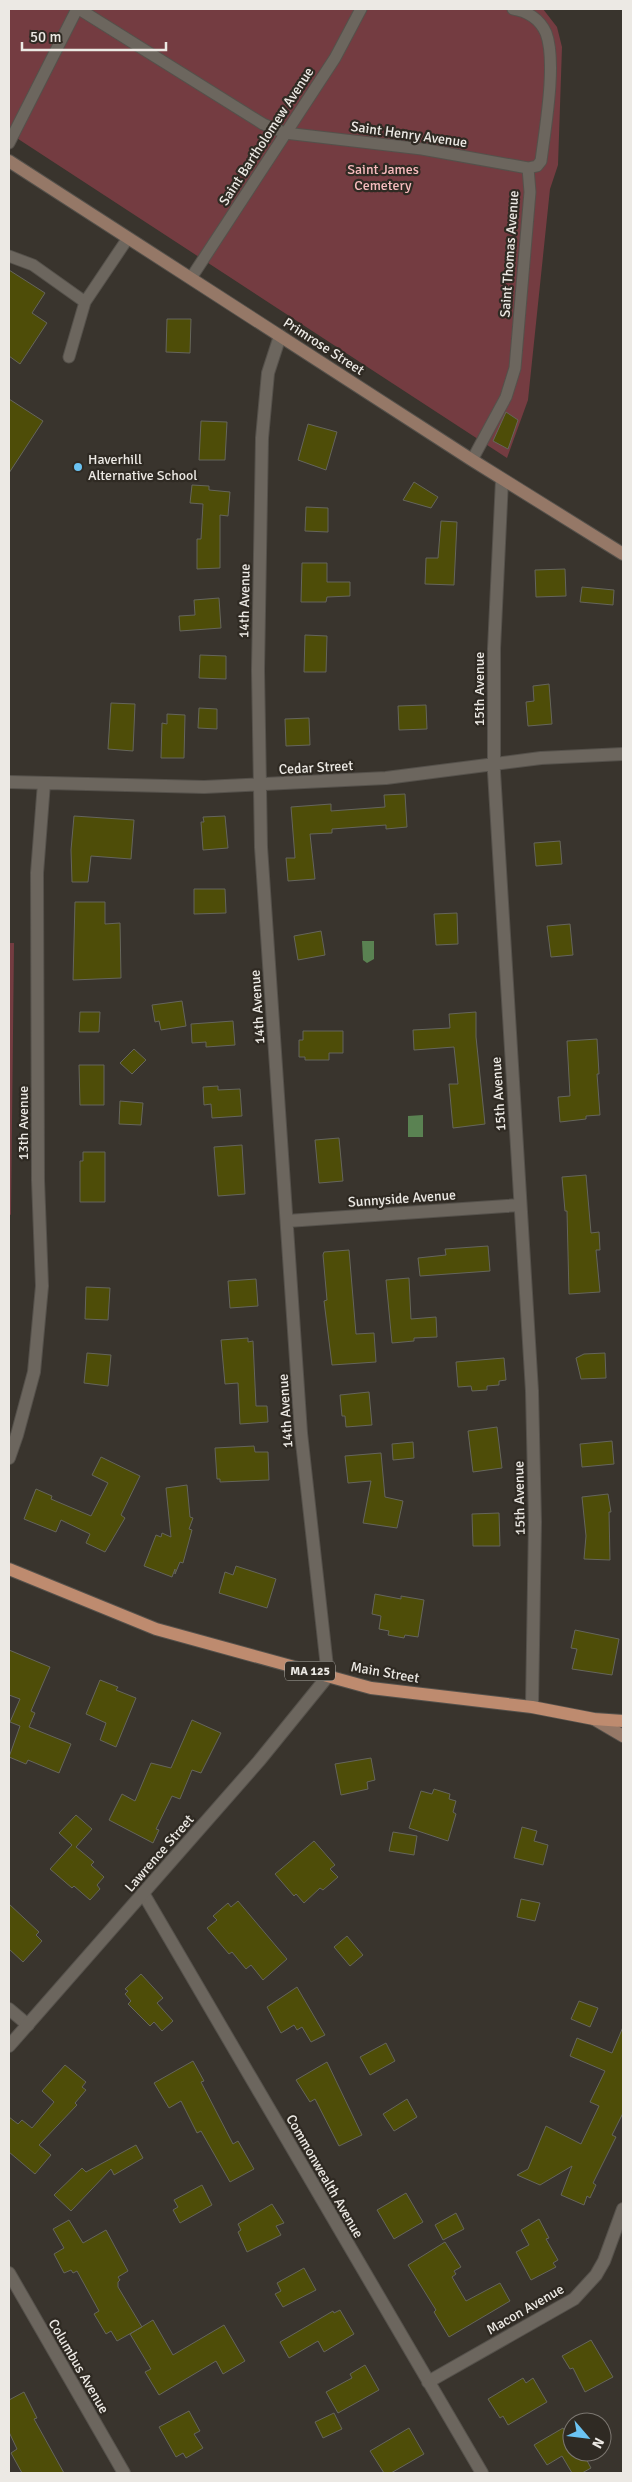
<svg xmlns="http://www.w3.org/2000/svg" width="632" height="2482" font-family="Signika,sans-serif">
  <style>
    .green { fill: #743c41 }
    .water { fill: #5a8252 }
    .building { fill: #4e4d08; stroke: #65655c }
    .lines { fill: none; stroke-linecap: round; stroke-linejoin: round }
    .service-casing { stroke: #55514b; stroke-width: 13 }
    .minor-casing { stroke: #55514b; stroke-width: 14 }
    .tertiary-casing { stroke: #55514b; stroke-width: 14 }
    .secondary-casing { stroke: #55514b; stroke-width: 14 }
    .primary-casing { stroke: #55514b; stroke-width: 14 }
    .service { stroke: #6c665e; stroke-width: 11 }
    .minor { stroke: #6c665e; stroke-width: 12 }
    .tertiary { stroke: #6c665e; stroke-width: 12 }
    .secondary { stroke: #957867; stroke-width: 12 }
    .primary { stroke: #be8b6f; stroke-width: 12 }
    .poi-dot { fill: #6bc3f2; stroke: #2f2a23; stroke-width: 2 }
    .labels { text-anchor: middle; stroke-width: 4.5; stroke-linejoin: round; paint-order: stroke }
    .shield { fill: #2f2a23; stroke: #b3b0aa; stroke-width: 1 }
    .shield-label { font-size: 12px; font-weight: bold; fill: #ece9e4 }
    .street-label { font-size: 14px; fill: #ece9e4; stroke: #2f2a23 }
    .park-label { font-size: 14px; fill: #f7bcbe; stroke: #2f2a23 }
    .poi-label { font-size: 14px; fill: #ece9e4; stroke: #2f2a23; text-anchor: start }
  </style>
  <rect width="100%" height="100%" fill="#39342d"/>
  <path class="green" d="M9,9H543L557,27L562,47L558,165L550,189L528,400L507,458L9,133Z
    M9,943H14L11,1215L9,1214Z"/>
  <path class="water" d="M362,941H374V959L367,963L363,960Z
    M423,1115V1137H408V1116Z"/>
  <path class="building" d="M9,270L45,293L32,313L47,323L20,364L9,356Z
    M167,319H191L190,353L166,352Z
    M9,399L43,421L9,473Z
    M506,412L518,420L508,449L493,441Z
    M201,421L227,422L225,460H199Z
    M308,424L337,432L326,470L298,460Z
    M414,482L438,497L431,508L403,500Z
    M192,485L209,486V490L230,492L228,516L220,515V568L197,569V539H201L203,504L190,503Z
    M306,507L328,508V532L305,531Z
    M441,521L457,522L454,585L425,584L426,558H438Z
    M302,563H327V582H350V596L327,597L326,602H301Z
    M565,569L566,596L536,597L535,570Z
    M582,587L614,590L613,605L580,602Z
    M219,598L221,628L180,631L179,616L195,615L194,600Z
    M305,635L327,636L326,672H304Z
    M200,655L226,656V679L199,678Z
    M549,684L552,724L528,726L526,702L534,701L533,686Z
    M111,703L135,704L133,751L108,749Z
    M426,705L427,729L399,730L398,706Z
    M199,708L217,709V729L198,728Z
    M167,714L185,715L184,758H161L162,723L167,724Z
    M309,718L310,745L286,746L285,719Z
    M405,794L407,827L386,829V825L332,829V833L310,834L315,879L288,881L286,858H295L291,807L331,804V811L385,807L384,795Z
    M74,816L134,820L131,859L91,856L88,882H72L71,850Z
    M225,816L228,848L203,850L201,822H204L203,817Z
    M560,841L562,864L536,866L534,843Z
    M194,889H225L226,913L194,914Z
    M75,902H105V924L120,923L121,978L73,980Z
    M457,913L458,944L436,945L434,914Z
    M570,924L573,955L551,957L547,926Z
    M321,931L325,955L298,960L294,936Z
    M182,1001L186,1026L161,1030L159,1021L155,1022L152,1005Z
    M80,1012H100L99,1032H79Z
    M476,1012V1037L485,1124L453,1128L449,1084H458L454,1047L414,1050L413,1030L450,1028L449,1014Z
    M233,1021L235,1045L206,1047V1042L192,1043L191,1024Z
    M303,1031H343V1053H329V1060H305V1057H299V1040H303Z
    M597,1039L599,1074H597L600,1115L586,1116V1119L560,1122L558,1097L570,1096L567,1041Z
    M134,1049L146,1060L132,1074L120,1063Z
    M79,1065H104V1105H80Z
    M218,1086V1090L240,1089L242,1116L212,1118L211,1104L204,1105L203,1087Z
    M120,1101L143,1103L141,1125L119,1124Z
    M339,1138L343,1181L319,1183L315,1140Z
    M242,1145L245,1194L218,1196L214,1147Z
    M83,1152H105V1202H80V1161H83Z
    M586,1175L591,1233L599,1232L600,1250H596L600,1292L569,1294L567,1211H565L562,1177Z
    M488,1246L490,1271L420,1276L418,1258L446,1255L445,1249Z
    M349,1250L356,1334L374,1333L376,1362L332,1365L324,1301L327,1300L323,1255L324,1252Z
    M409,1278L411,1319L436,1317L437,1337L414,1338V1341L392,1343L386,1280Z
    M256,1279L258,1306L230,1308L228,1281Z
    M86,1287L110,1288L108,1320L85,1319Z
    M248,1338V1342L253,1341L256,1406H267L268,1422L240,1424L238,1383L225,1384L221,1340Z
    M87,1353L111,1355L108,1386L84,1383Z
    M605,1353L606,1378L581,1379L576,1358L584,1354Z
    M504,1358L506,1380L499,1381V1385L487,1386V1390L472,1391L471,1386L458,1387L456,1362Z
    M369,1392L372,1425L346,1427L345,1416H342L340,1395Z
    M497,1427L502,1468L473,1472L468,1431Z
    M612,1441L614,1464L582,1467L580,1444Z
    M413,1442L414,1458L393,1460L392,1444Z
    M254,1446L255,1452H268L269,1480L220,1482V1479H217L215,1448Z
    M381,1453L385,1497L403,1501L397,1528L363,1523L371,1481L348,1483L345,1456Z
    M101,1457L140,1476L121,1515L125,1518L105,1552L86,1543L90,1534L61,1520L56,1532L24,1519L36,1489L52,1496L51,1499L91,1516L108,1483L92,1475Z
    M187,1485L190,1517L193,1518L189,1529L192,1530L183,1563L180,1562L175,1574V1569L172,1577L144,1566L156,1535L161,1537L162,1533L171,1537L166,1488Z
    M608,1494L611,1512H609L610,1560L584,1559L586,1536L582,1497Z
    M499,1513L500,1546H473L472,1514Z
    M236,1566L276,1579L267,1608L219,1593L225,1572L233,1575Z
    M375,1594L401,1599V1596L424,1600L418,1637L405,1635L404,1638L388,1635L389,1631L379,1629L381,1616L372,1614Z
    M575,1630L619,1639L612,1675L572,1669L577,1649L571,1648Z
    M9,1650L50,1667L31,1711L35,1713L29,1727L71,1744L59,1773L28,1760L26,1764L9,1757L20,1726L10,1722L20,1699L9,1695Z
    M100,1680L118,1687L116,1690L136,1698L116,1747L100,1740L106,1723L86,1714Z
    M192,1720L221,1733L201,1773L192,1770L180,1799L172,1796L156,1829L159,1830L153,1843L109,1820L122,1794L135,1801L151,1763L171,1768Z
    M371,1758L375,1780L367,1782L368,1789L341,1795L335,1764Z
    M434,1789L450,1794L449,1799L456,1801L453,1812L456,1814L448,1841L409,1828L421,1791L432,1794Z
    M76,1815L92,1829L76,1847L94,1862L91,1865L104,1877L97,1885L100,1889L90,1900L74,1886L72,1888L50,1869L72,1845L59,1833Z
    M522,1827L537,1831L534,1841L548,1845L543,1865L514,1858Z
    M393,1832L417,1836L414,1855L389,1851Z
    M314,1841L335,1865L330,1869L338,1877L323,1890L320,1888L304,1903L296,1894L294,1896L275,1874Z
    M521,1899L540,1903L535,1921L517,1917Z
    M238,1901L287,1959L263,1980L251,1965L246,1969L232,1952L229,1954L207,1928L217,1920L213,1916L228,1903L231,1907Z
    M9,1904L39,1932L36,1935L42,1941L23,1962L9,1949Z
    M347,1936L363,1955L350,1966L334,1947Z
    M141,1974L163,1998L157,2003L173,2021L162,2031L154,2022L150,2026L128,2004L131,2001L125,1994L128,1991L125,1989Z
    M297,1987L325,2035L311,2042L302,2027L297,2030L294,2025L281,2033L267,2007Z
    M579,2001L598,2008L590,2027L571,2019Z
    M623,2027V2113L612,2135L616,2137L593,2183L596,2185L590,2198L587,2196L584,2205L561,2195L572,2166L540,2185L517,2175L528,2169L546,2126L581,2144L599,2106L590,2102L605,2071L570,2056L577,2038L612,2053Z
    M386,2043L395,2061L370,2075L360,2057Z
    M193,2061L204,2081L201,2082L233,2144L238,2141L254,2169L230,2182L201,2131L197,2133L181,2101L169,2108L154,2083Z
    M327,2062L362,2135L339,2146L315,2099L310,2102L296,2080Z
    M65,2065L86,2082L82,2087L86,2090L75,2103L77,2105L39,2145L51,2155L35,2174L9,2152V2117L18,2124L22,2120L32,2128L54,2102L42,2091Z
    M407,2099L417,2117L394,2131L383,2114Z
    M136,2145L143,2158L114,2175L111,2169L71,2211L54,2195L82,2168L86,2172Z
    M202,2185L212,2205L180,2223L173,2210L178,2207L174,2200Z
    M406,2193L423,2222L394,2239L377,2210Z
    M272,2204L284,2223L276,2226L281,2235L247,2252L238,2232L241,2230L238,2224Z
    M456,2213L464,2229L443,2240L435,2225Z
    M539,2219L549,2238L546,2239L558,2260L553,2263L556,2267L531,2280L516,2252L529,2245L521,2230Z
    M69,2220L83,2243L106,2230L128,2271L118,2277L120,2280L118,2282V2287L142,2327L117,2341L111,2331L106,2334L94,2314L99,2311L77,2271L73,2273L71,2270L64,2273L54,2254L64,2248L53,2229Z
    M445,2242L461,2267L454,2271L456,2274L452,2277L466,2301L500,2283L510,2301L449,2337L434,2312L436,2310L408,2265Z
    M304,2268L316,2290L283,2307L275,2294L281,2291L277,2283Z
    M340,2310L354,2334L324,2352L318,2341L289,2358L280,2342L333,2311L334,2313Z
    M153,2320L173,2355L224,2325L245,2361L223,2374L216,2361L159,2395L145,2372L151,2369L130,2334Z
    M591,2340L613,2377L585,2392L573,2368L570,2369L562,2356Z
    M365,2365L379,2390L338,2413L326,2392L352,2378L350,2374Z
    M523,2378L526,2383L533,2378L547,2402L508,2425L503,2416L500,2418L488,2399Z
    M24,2392L37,2418L34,2419L64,2473H22L11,2453L17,2449L9,2432V2400Z
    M189,2411L200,2431L194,2434L203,2448L186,2458L183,2453L176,2457L159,2427Z
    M334,2413L342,2429L323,2438L315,2422Z
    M409,2428L424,2454L391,2473H384L370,2451Z
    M563,2428L572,2442V2452H578L580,2454L583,2453L591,2468L582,2473H572L562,2456L547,2465L534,2445Z"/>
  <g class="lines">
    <g class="service-casing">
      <path id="service" d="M79,9L263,124L285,133L422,149L528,168L537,166L541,161C545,129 557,62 546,33C540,19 527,11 513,9
        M9,143L77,9
        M9,256L33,265L85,302L128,238
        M191,278L335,58L361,9
        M69,357L85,302
        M472,460L506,397L515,368L530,192L528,168"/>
    </g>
    <g class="minor-casing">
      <path id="minor" d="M280,336L268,373L262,438L258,670L261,847L301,1433L328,1676
        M502,480L494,649V772L532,1391L535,1522L532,1707
        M9,782L204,787L386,778L541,758L623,754
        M287,1221L520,1205
        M9,1458L17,1435L34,1372L42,1286L38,1180L37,873L44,783
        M143,1893L482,2473
        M9,2009L28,2025
        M9,2273L124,2473
        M428,2382L574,2299L596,2275L604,2261L623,2209"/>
    </g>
    <g class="tertiary-casing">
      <path id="tertiary" d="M9,2046L259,1761L328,1676"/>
    </g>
    <g class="secondary-casing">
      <path id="secondary" d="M9,161L472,460L623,554
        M594,1719L623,1736"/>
    </g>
    <g class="primary-casing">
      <path id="primary" d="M9,1569L156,1629L371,1688L532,1707L594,1719L623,1721"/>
    </g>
    <use href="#service" class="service"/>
    <use href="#minor" class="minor"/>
    <use href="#tertiary" class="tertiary"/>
    <use href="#secondary" class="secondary"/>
    <use href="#primary" class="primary"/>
  </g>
  <circle class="poi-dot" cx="78" cy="467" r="5"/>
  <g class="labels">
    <rect class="shield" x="285" y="1661.5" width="50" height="19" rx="4"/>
    <g class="shield-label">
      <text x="310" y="1675">MA 125</text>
    </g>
    <g class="street-label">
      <text transform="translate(409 134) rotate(8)" y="5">Saint Henry Avenue</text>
      <text transform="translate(266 136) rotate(-57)" y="5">Saint Bartholomew Avenue</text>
      <text transform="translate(509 254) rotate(-86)" y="5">Saint Thomas Avenue</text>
      <text transform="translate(324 346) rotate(33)" y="5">Primrose Street</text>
      <text transform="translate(244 601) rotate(-89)" y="5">14th Avenue</text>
      <text transform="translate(479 689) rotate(-90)" y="5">15th Avenue</text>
      <text transform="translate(316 767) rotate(-3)" y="5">Cedar Street</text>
      <text transform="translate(257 1007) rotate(-94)" y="5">14th Avenue</text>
      <text transform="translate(498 1094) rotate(-94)" y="5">15th Avenue</text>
      <text transform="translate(23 1123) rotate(-90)" y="5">13th Avenue</text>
      <text transform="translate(402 1198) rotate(-4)" y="5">Sunnyside Avenue</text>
      <text transform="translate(285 1411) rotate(-94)" y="5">14th Avenue</text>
      <text transform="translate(519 1498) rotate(-91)" y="5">15th Avenue</text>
      <text transform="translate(385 1672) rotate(10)" y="5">Main Street</text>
      <text transform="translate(159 1853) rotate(-49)" y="5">Lawrence Street</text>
      <text transform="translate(325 2176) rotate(60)" y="5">Commonwealth Avenue</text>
      <text transform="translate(525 2309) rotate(-30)" y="5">Macon Avenue</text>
      <text transform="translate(79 2366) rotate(60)" y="5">Columbus Avenue</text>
    </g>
    <g class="park-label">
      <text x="383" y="174">Saint James<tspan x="383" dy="16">Cemetery</tspan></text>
    </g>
    <g class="poi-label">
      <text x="88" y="464">Haverhill<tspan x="88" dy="16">Alternative School</tspan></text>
    </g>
  </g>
  <rect width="632" height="2482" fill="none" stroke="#ece9e4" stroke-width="20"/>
  <g transform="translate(587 2437) rotate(118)"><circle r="24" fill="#2f2a23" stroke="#7b7670"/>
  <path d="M0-4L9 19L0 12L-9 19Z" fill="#6bc3f2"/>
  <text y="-8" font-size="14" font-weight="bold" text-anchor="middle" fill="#ece9e4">N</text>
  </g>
  <path d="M22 42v8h144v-8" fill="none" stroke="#ece9e4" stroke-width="2.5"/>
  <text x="30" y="42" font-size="15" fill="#ece9e4" stroke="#2f2a23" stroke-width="4" paint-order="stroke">50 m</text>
</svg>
